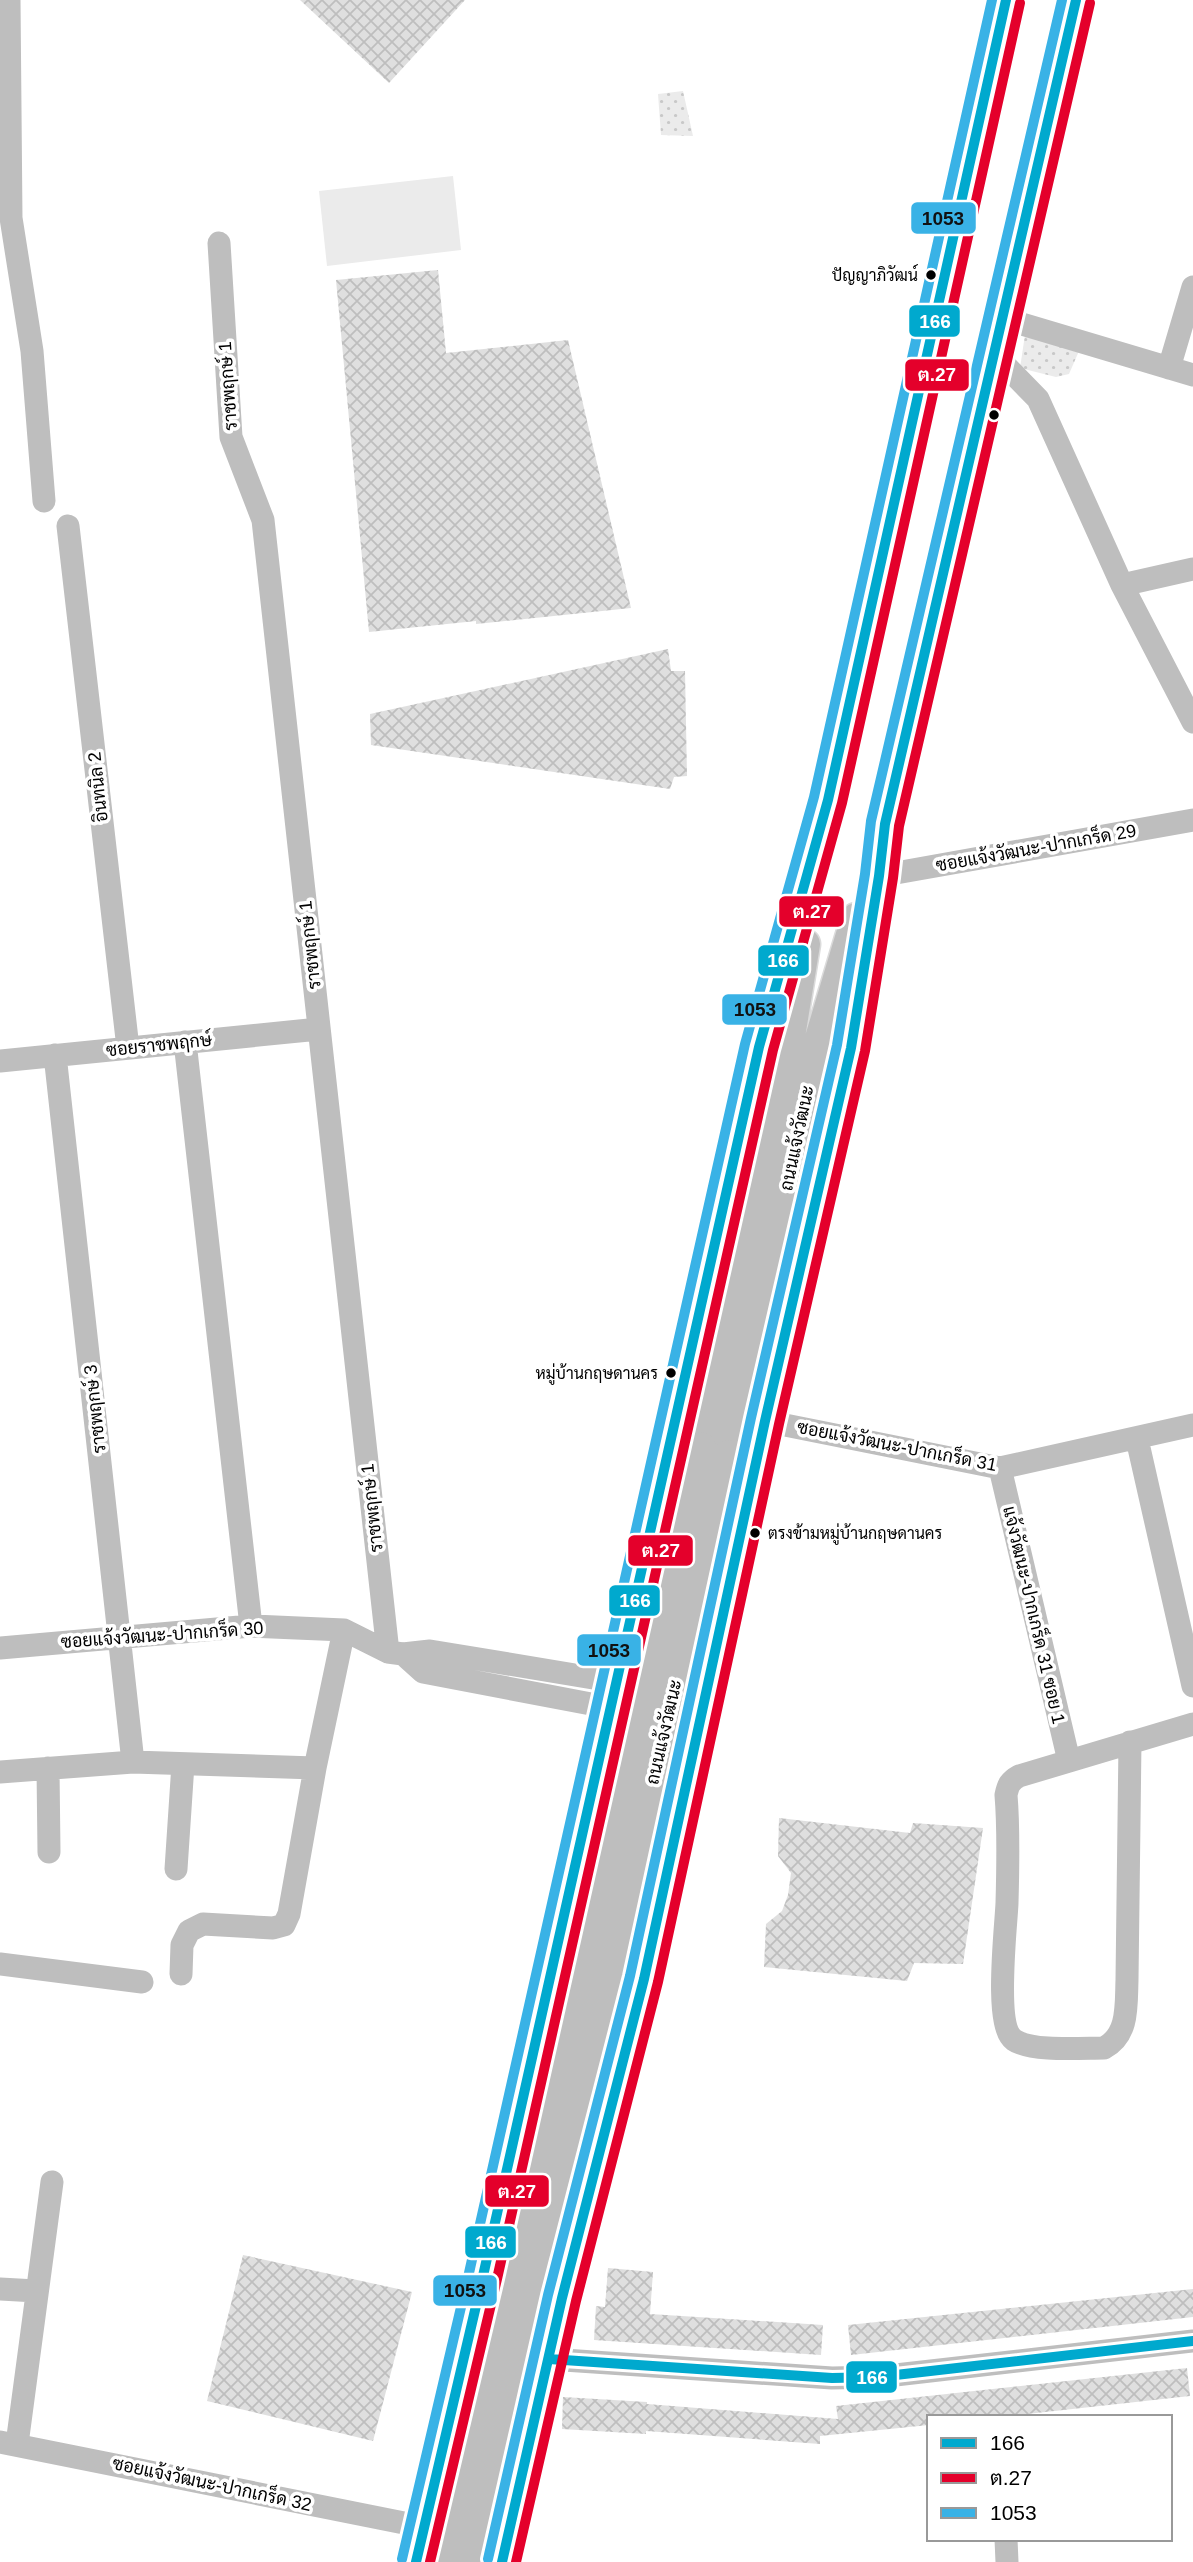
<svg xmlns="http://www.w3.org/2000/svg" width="1193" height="2562" font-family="Arial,Sarabun,sans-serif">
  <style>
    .green { fill: #ebebeb }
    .park { fill: url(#park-dots) }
    .building { fill: url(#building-cross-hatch) }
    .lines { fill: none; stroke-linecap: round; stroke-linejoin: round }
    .major-casing { stroke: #dbdbdb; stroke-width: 33 }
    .minor { stroke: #bebebe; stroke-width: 23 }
    .major { stroke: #bebebe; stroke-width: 30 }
    .major-bridge-casing { stroke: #dbdbdb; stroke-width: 33; stroke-linecap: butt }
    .major-bridge { stroke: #bebebe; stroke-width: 30 }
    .bus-1-casing { stroke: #fff; stroke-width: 16 }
    .bus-2-casing { stroke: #fff; stroke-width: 16 }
    .bus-3-casing { stroke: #fff; stroke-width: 16 }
    .bus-1 { stroke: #00a9ce; stroke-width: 10 }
    .bus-2 { stroke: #e4002b; stroke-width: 10 }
    .bus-3 { stroke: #39b2e6; stroke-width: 10 }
    .bus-dot { fill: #000; stroke: #fff; stroke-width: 2.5 }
    .labels { text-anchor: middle; stroke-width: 7; stroke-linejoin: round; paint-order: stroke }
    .bus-label { font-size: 16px; fill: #000; stroke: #fff; text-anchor: end }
    .street-label { font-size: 18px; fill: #000; stroke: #fff }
    .line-badge { stroke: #fff; stroke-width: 2.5 }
    .badge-label { font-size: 19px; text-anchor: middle; font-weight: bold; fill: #fff }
    .pale-badge-label { font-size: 19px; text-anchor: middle; font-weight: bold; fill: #111 }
  </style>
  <defs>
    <pattern id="park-dots" width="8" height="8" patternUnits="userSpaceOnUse" patternTransform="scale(1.75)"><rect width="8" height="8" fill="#ebebeb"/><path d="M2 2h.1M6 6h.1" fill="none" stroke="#c8c8c8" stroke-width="1.8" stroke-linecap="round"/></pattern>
    <pattern id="building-cross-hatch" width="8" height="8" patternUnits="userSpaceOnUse" patternTransform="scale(1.75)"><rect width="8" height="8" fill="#dfdfdf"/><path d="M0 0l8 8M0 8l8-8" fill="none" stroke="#bebebe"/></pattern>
  </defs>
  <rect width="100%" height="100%" fill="#fff"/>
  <path class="green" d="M453,176L461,250L327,266L319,191Z"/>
  <path class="park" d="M683,91L693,136L661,135L658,94Z
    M1026,328L1079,351L1069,374L1056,377L1020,368Z"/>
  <path class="building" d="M300,0H465L389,83Z
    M438,270L446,353L568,340L631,608L476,624V621L369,632L336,280Z
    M668,649L671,671H685L687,776L674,777L670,789L371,745L370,714Z
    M779,1818L910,1833L913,1823L983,1828L963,1964L914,1963L907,1981L764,1967L766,1924L782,1911L788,1895L791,1873L778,1856Z
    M243,2255L412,2292L373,2441L207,2401Z
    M608,2268L653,2272L650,2314L823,2325L821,2355L594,2340L596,2306L605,2307Z
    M1193,2289V2317L851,2355L848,2325Z
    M1187,2368L1190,2396L1000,2417H929V2425L820,2436V2444L646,2431V2434L562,2429L563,2397L647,2402V2404L838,2419L836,2406Z"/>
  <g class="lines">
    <g class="major-casing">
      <path id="major" d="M879,843L929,641L1076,0
        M701,1447L789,1043L805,944
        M728,1455L815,1055L856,918
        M416,2562L483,2276L759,1047L828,800L1006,0
        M502,2562L562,2298L644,1979L765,1421L851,1048L879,876L885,824"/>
    </g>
    <path class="minor" d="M9,0L11,218L32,351L44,501
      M219,243L231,437L263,520L388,1652
      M1002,318L1193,375
      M994,354L1038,399L1122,585L1193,569
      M1169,368L1193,287
      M68,526L128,1048
      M1122,585L1193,722
      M879,876L1193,820
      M185,1042L251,1626
      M55,1055L133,1762
      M0,1061L319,1029
      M765,1421L1000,1468L1193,1425
      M1137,1439L1193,1686
      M1000,1468L1069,1761
      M0,1648L251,1626L344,1630L388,1652L403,1654L430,1651L617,1682
      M403,1654L423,1672L612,1708
      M1130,1742L1127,1980C1126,2005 1129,2035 1104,2048C1082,2048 1031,2052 1014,2040C994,2026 1006,1928 1007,1903C1008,1867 1009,1830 1006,1795C1008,1785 1010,1781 1019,1776L1193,1724
      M48,1768L49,1852
      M0,1772L133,1762L315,1768
      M176,1869L183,1764
      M0,1964L142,1982
      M181,1974L182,1945L189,1931L203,1924L273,1928L284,1925L289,1914L315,1768L344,1630
      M0,2289L36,2291
      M549,2359L832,2378L878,2377L1193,2341
      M0,2442L424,2527
      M17,2444L52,2182
      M1006,2539L1007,2562"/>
    <use href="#major" class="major"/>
    <g class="major-bridge-casing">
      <path id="major-bridge" d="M446,2562L701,1447
        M474,2562L728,1455"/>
    </g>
    <use href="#major-bridge" class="major-bridge"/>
    <g class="bus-1-casing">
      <path id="bus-1" d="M549,2359L832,2378L878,2377L1193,2341
        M416,2562L483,2276L759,1047L828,800L1006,0
        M502,2562L562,2298L644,1979L765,1421L851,1048L879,876L885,824L1076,0"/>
    </g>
    <g class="bus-2-casing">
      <path id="bus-2" d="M430,2562L497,2279L773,1050L842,803L1020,3
        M516,2562L576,2301L658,1982L779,1424L865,1051L893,878L899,826L1090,3"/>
    </g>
    <g class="bus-3-casing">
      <path id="bus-3" d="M402,2559L469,2273L745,1044L814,797L992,0
        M488,2559L548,2295L630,1976L751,1418L837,1045L865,874L871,821L1062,0"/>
    </g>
    <use href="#bus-1" class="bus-1"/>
    <use href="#bus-2" class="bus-2"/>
    <use href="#bus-3" class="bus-3"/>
  </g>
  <g class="bus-dot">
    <circle cx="931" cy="275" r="6"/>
    <circle cx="994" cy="415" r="6"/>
    <circle cx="671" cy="1373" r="6"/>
    <circle cx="755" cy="1533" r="6"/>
  </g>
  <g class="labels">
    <g class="bus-label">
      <text x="918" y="281">ปัญญาภิวัฒน์</text>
      <text x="658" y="1379">หมู่บ้านกฤษดานคร</text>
      <text x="768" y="1539" text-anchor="start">ตรงข้ามหมู่บ้านกฤษดานคร</text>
    </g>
    <g class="street-label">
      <text transform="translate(228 386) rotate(-94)" y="6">ราชพฤกษ์ 1</text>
      <text transform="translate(98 787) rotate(-96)" y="6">อินทนิล 2</text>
      <text transform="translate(1036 848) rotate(-10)" y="6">ซอยแจ้งวัฒนะ-ปากเกร็ด 29</text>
      <text transform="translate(310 945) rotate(-96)" y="6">ราชพฤกษ์ 1</text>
      <text transform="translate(159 1045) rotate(-6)" y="6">ซอยราชพฤกษ์</text>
      <text transform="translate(797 1138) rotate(-78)" y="6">ถนนแจ้งวัฒนะ</text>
      <text transform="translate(95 1409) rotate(-96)" y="6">ราชพฤกษ์ 3</text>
      <text transform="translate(897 1446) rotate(11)" y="6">ซอยแจ้งวัฒนะ-ปากเกร็ด 31</text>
      <text transform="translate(372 1508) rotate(-96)" y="6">ราชพฤกษ์ 1</text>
      <text transform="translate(1034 1615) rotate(77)" y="6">แจ้งวัฒนะ-ปากเกร็ด 31 ซอย 1</text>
      <text transform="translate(162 1635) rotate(-4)" y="6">ซอยแจ้งวัฒนะ-ปากเกร็ด 30</text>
      <text transform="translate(664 1732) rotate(-77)" y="6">ถนนแจ้งวัฒนะ</text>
      <text transform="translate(212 2484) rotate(12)" y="6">ซอยแจ้งวัฒนะ-ปากเกร็ด 32</text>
    </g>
  </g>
  <g class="line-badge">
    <rect x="910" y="201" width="67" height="34" rx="7" fill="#39b2e6"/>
    <rect x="908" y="304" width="53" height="34" rx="7" fill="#00a9ce"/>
    <rect x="904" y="358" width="66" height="34" rx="7" fill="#e4002b"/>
    <rect x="778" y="895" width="67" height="33" rx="7" fill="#e4002b"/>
    <rect x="757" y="944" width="53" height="33" rx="7" fill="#00a9ce"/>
    <rect x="721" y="993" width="67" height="33" rx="7" fill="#39b2e6"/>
    <rect x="627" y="1534" width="67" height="33" rx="7" fill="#e4002b"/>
    <rect x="608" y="1584" width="53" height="33" rx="7" fill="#00a9ce"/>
    <rect x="576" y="1633" width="66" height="34" rx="7" fill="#39b2e6"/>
    <rect x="484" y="2174" width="66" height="34" rx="7" fill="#e4002b"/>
    <rect x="464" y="2225" width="53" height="34" rx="7" fill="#00a9ce"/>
    <rect x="432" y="2274" width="66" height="33" rx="7" fill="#39b2e6"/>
    <rect x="845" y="2360" width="53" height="34" rx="7" fill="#00a9ce"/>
  </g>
  <g class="badge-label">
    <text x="935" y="328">166</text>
    <text x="937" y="381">ต.27</text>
    <text x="812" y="918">ต.27</text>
    <text x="783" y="967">166</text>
    <text x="661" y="1557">ต.27</text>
    <text x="635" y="1607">166</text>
    <text x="517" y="2198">ต.27</text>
    <text x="491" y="2249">166</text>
    <text x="872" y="2384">166</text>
  </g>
  <g class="pale-badge-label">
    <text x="943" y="225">1053</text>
    <text x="755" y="1016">1053</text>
    <text x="609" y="1657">1053</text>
    <text x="465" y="2297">1053</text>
  </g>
  <rect x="927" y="2415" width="245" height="126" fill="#ffffff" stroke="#999999" stroke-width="2"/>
  <rect x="941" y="2438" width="35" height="10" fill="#00a9ce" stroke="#999999" stroke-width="2"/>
  <text x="990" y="2450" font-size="21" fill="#000000">166</text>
  <rect x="941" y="2473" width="35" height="10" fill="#e4002b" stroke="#999999" stroke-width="2"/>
  <text x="990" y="2485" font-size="21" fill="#000000">ต.27</text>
  <rect x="941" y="2508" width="35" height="10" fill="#39b2e6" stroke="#999999" stroke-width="2"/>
  <text x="990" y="2520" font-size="21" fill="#000000">1053</text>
</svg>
